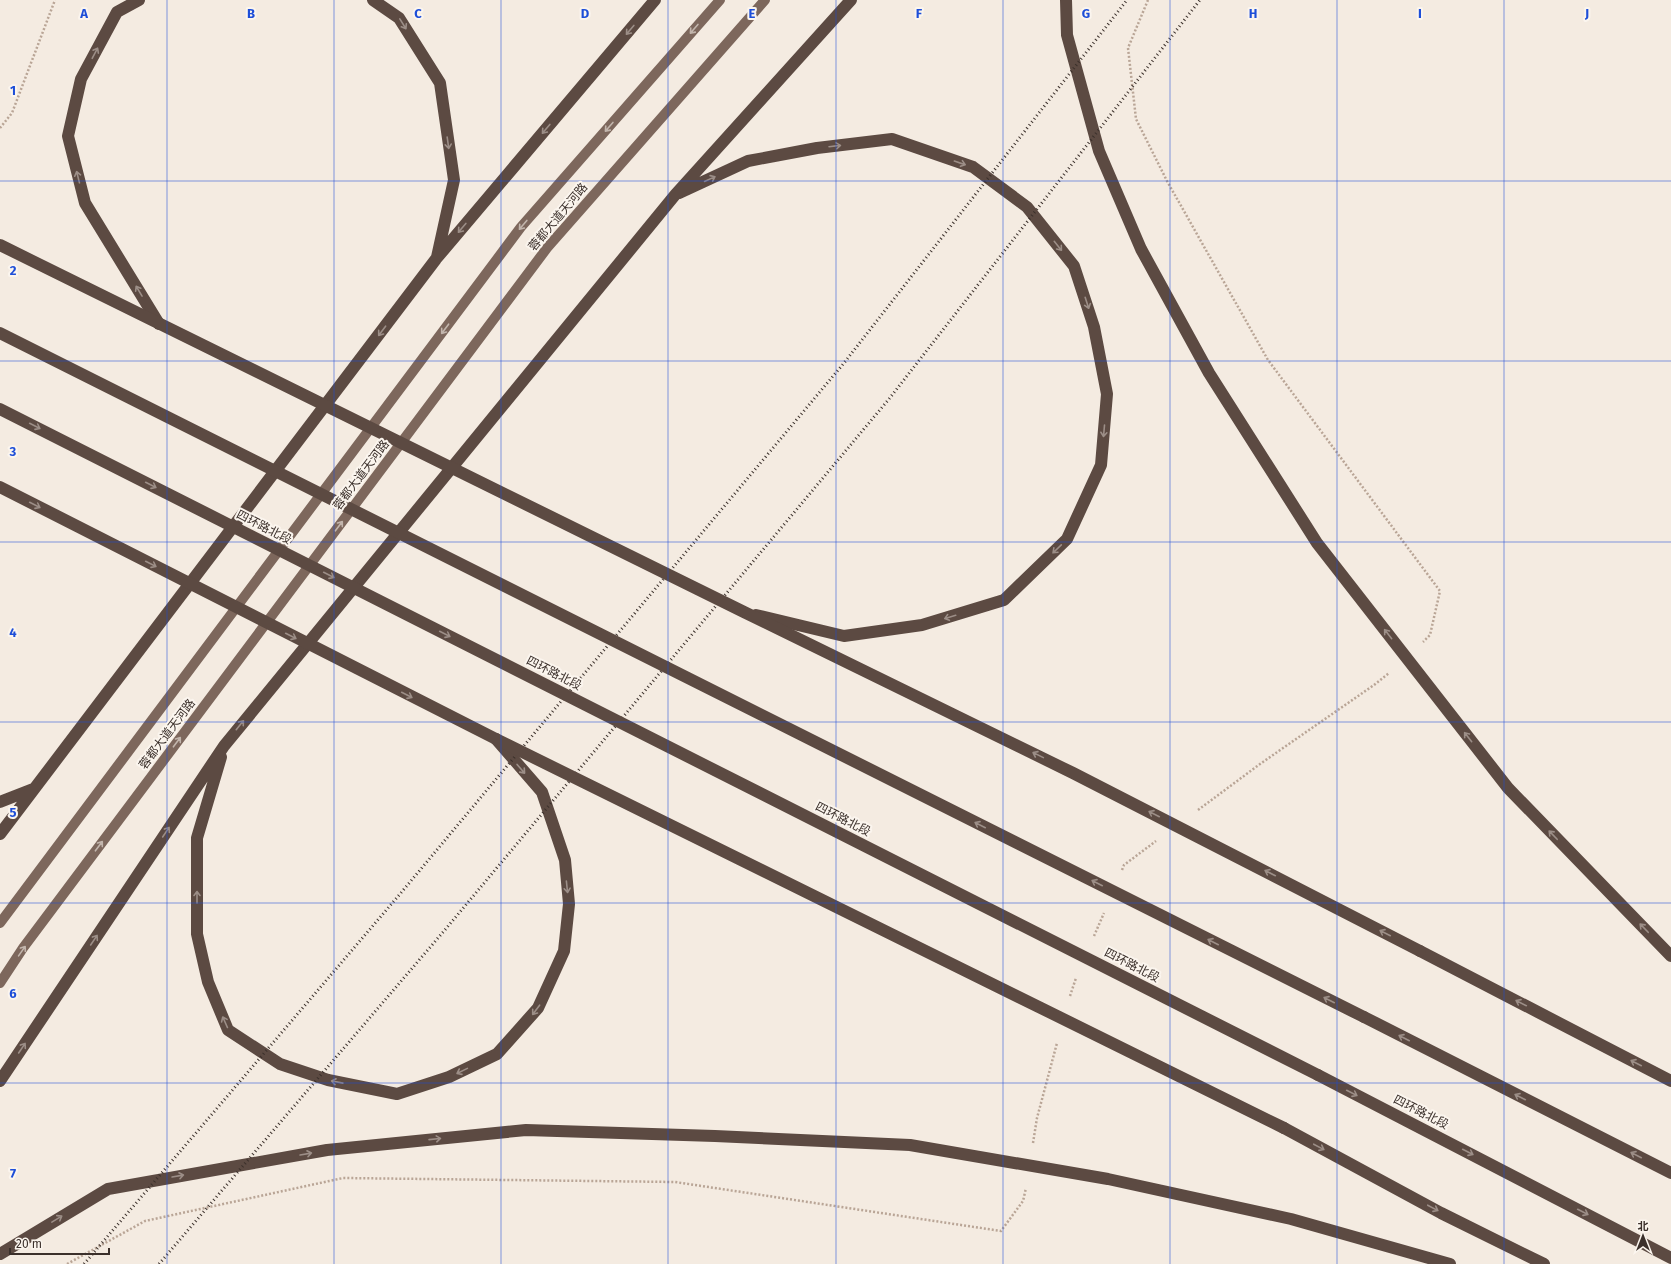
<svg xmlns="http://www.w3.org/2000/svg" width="1671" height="1264" font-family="'Fira Sans','Noto Sans SC',sans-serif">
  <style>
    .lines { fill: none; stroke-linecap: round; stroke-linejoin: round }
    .path { stroke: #b9a596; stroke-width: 2.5; stroke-dasharray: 2 2; stroke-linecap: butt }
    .major { stroke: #7d675c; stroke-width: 10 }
    .highway { stroke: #5c4a42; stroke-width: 12 }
    .rail { stroke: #3b302b; stroke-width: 3; stroke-dasharray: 1 3; stroke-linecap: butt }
    .highway-bridge { stroke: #5c4a42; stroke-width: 12 }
    .oneway { stroke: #9c8e87 }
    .oneway2 { stroke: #c2b5ac }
    .grid { fill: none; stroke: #1d4ed8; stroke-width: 1; stroke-opacity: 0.55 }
    .labels { text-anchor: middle; stroke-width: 4; stroke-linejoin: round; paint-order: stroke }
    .street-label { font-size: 12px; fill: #3b302b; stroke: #fbf5ee }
    .grid-label { font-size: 13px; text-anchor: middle; font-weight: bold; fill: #1d4ed8; stroke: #fbf5ee; stroke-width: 4; stroke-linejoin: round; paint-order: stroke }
  </style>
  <rect width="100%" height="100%" fill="#f4ebe1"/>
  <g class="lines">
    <path class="path" d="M1148,0L1128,48L1136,119L1167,181L1268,360L1440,591L1430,635L1423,642
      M0,128L12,113L55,0
      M1198,810L1260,764L1374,685L1389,673
      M1122,870L1124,865L1156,841
      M1094,936L1104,913
      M1070,996L1076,978
      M1033,1143L1037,1118L1057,1043
      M67,1264L145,1221L343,1178L675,1182L1001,1231L1023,1201L1026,1188"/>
    <path class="major" d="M0,923L521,227L720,0
      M0,983L23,948L547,248L765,0"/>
    <path class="highway" d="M139,0L117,12L81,79L68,136L85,203L159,324
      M373,0L399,18L440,83L454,180L437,257
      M1066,0L1067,35L1099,151L1141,249L1209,373L1317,543L1508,788L1671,956
      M679,193L748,161L817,148L892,139L973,167L1027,207L1074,266L1094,327L1107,394L1101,465L1067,539L1004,600L922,625L844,636L756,615
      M221,757L197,838V934L208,982L228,1030L280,1064L328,1080L397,1094L449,1077L497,1054L538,1008L564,951L569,904L565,860L542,792L496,739
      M0,802L33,789
      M0,834L436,259L655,0
      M1420,951L1671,1081
      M1364,1017L1671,1173
      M1318,1075L1671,1258
      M0,1081L224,746L675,195L851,0
      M1284,1128L1441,1213L1544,1264
      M0,1254L108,1189L327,1150L526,1130L715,1136L910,1145L1108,1179L1291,1219L1450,1264"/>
    <path class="rail" d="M84,1264L400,894L844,363L1127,0
      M159,1264L444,931L889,399L1200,0"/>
    <path class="highway-bridge" d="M0,245L744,612L1073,773L1420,951
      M0,333L1364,1017
      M0,409L1318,1075
      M0,487L496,739L1284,1128"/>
  </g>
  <defs><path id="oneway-shaft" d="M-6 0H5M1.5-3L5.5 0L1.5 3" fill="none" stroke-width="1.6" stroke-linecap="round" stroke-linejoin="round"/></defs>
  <g class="oneway">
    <use href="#oneway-shaft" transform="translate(403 24) rotate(58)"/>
    <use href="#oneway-shaft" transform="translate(630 30) rotate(130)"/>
    <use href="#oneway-shaft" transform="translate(95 53) rotate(-62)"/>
    <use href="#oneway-shaft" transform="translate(546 129) rotate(130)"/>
    <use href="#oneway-shaft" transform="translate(448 143) rotate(82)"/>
    <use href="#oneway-shaft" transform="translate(835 146) rotate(-7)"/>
    <use href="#oneway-shaft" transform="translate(960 163) rotate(19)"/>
    <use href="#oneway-shaft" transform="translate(78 177) rotate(-104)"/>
    <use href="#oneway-shaft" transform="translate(710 179) rotate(-25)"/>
    <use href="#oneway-shaft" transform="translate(462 228) rotate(130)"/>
    <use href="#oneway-shaft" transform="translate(1058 246) rotate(51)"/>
    <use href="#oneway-shaft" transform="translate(139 291) rotate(-121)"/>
    <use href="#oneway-shaft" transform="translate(1087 303) rotate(72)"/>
    <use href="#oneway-shaft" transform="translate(382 331) rotate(127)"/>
    <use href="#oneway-shaft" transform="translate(35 426) rotate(27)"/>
    <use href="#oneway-shaft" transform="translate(1104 431) rotate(95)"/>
    <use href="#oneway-shaft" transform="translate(151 485) rotate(27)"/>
    <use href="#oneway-shaft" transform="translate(35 505) rotate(27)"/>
    <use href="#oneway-shaft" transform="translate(1057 549) rotate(136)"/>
    <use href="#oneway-shaft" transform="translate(151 564) rotate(27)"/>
    <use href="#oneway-shaft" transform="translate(329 575) rotate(27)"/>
    <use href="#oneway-shaft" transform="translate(950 617) rotate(163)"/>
    <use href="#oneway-shaft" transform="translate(445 634) rotate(27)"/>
    <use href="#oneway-shaft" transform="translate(1388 634) rotate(-128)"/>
    <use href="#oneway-shaft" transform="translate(291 636) rotate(27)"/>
    <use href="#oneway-shaft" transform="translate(407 695) rotate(27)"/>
    <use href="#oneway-shaft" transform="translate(240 725) rotate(-51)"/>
    <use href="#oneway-shaft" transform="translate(1468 737) rotate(-128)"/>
    <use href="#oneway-shaft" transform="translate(1038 755) rotate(-154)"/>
    <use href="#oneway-shaft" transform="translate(521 769) rotate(49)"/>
    <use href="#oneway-shaft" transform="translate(1154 814) rotate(-153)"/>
    <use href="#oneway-shaft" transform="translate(980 825) rotate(-153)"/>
    <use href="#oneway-shaft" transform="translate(166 832) rotate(-56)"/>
    <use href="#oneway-shaft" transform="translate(1553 835) rotate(-134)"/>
    <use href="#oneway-shaft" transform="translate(1270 873) rotate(-153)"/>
    <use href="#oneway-shaft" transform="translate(1097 883) rotate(-153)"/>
    <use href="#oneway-shaft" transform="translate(567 887) rotate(84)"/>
    <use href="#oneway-shaft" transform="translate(197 897) rotate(-90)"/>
    <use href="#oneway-shaft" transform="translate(1644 928) rotate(-134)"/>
    <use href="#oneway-shaft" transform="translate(1385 933) rotate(-153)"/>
    <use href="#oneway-shaft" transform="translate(94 940) rotate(-56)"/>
    <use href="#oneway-shaft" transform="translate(1213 942) rotate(-153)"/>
    <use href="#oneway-shaft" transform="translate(1329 1000) rotate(-153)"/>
    <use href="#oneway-shaft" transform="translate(1521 1003) rotate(-153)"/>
    <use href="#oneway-shaft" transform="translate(536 1010) rotate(127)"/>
    <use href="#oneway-shaft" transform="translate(225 1022) rotate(-114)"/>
    <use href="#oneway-shaft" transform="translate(1404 1038) rotate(-153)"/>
    <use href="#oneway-shaft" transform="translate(22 1048) rotate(-56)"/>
    <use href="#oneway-shaft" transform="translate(1636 1063) rotate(-153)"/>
    <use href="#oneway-shaft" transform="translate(462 1071) rotate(154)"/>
    <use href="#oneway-shaft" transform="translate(337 1082) rotate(-169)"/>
    <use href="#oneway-shaft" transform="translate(1352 1093) rotate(27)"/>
    <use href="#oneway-shaft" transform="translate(1520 1097) rotate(-153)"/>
    <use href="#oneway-shaft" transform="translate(435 1139) rotate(-6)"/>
    <use href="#oneway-shaft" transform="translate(1319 1147) rotate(28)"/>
    <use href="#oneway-shaft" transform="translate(1468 1152) rotate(27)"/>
    <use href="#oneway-shaft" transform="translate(306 1154) rotate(-10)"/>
    <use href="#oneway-shaft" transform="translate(1636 1155) rotate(-153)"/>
    <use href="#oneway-shaft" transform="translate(178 1176) rotate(-10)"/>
    <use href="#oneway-shaft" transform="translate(1433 1208) rotate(28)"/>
    <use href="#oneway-shaft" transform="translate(1583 1212) rotate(27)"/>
    <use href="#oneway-shaft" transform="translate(57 1219) rotate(-31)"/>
  </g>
  <g class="oneway2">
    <use href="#oneway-shaft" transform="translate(694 29) rotate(131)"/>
    <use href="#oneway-shaft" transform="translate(609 127) rotate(131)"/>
    <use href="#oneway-shaft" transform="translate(523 225) rotate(130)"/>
    <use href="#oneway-shaft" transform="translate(445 329) rotate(127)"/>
    <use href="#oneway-shaft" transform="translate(339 526) rotate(-53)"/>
    <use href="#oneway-shaft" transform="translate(177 742) rotate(-53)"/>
    <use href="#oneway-shaft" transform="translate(99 846) rotate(-53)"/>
    <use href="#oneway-shaft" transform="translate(22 951) rotate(-55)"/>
  </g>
  <path class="grid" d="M167,0V1264M334,0V1264M501,0V1264M668,0V1264M836,0V1264M1003,0V1264M1170,0V1264M1337,0V1264M1504,0V1264M0,181H1671M0,361H1671M0,542H1671M0,722H1671M0,903H1671M0,1083H1671"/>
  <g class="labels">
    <g class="street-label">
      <text transform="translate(558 217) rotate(-50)" y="4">蓉都大道天河路</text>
      <text transform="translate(361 475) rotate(-53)" y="4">蓉都大道天河路</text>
      <text transform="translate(264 527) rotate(27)" y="4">四环路北段</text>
      <text transform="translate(554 673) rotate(27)" y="4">四环路北段</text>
      <text transform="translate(167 734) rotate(-53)" y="4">蓉都大道天河路</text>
      <text transform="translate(843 819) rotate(27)" y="4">四环路北段</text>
      <text transform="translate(1132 965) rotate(27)" y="4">四环路北段</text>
      <text transform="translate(1421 1112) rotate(27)" y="4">四环路北段</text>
    </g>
  </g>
  <g class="grid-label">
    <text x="84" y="18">A</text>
    <text x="251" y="18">B</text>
    <text x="418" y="18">C</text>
    <text x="585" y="18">D</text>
    <text x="752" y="18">E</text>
    <text x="919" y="18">F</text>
    <text x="1086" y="18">G</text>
    <text x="1253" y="18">H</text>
    <text x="1420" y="18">I</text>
    <text x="1587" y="18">J</text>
    <text x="13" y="95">1</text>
    <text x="13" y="275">2</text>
    <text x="13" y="456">3</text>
    <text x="13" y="637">4</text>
    <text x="13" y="817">5</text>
    <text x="13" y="998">6</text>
    <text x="13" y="1178">7</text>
  </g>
  <g transform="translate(1643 1236)" stroke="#fbf5ee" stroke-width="3" paint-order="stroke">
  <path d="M0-3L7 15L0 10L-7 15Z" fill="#3b302b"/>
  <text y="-6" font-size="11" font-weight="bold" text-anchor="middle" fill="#3b302b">北</text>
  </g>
  <path d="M10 1248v6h99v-6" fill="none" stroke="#3b302b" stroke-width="2"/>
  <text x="16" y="1248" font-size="12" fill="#3b302b" stroke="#fbf5ee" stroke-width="3" paint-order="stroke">20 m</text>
</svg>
